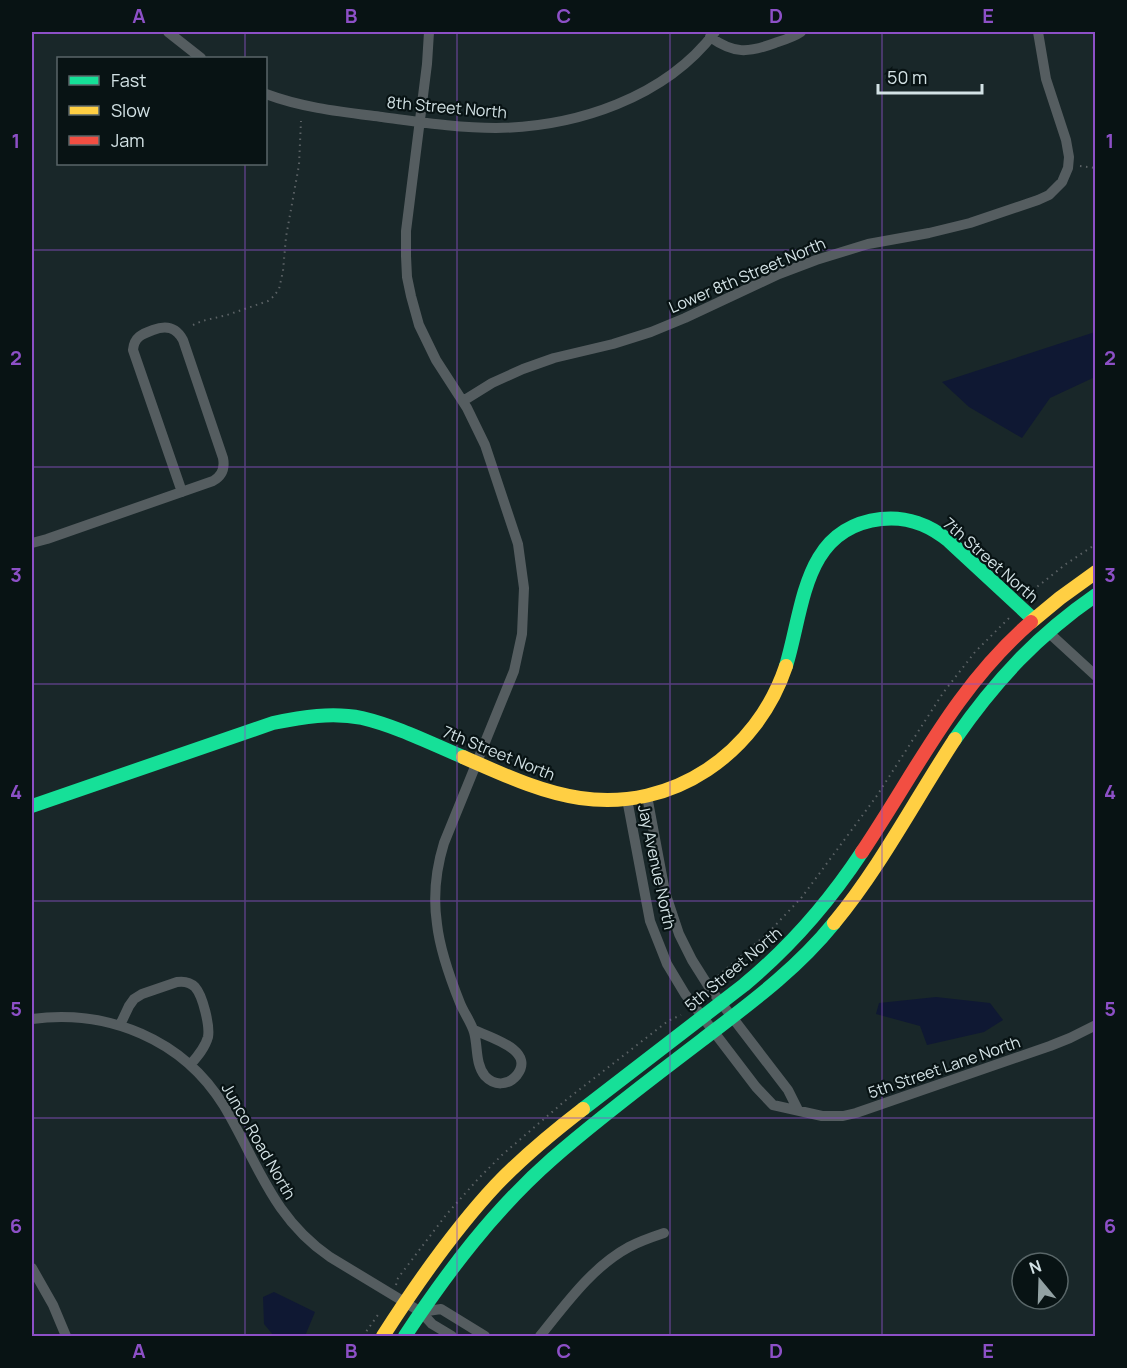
<svg xmlns="http://www.w3.org/2000/svg" width="1127" height="1368" font-family="Manrope,sans-serif">
  <style>
    .water { fill: #0f1833 }
    .lines { fill: none; stroke-linecap: round; stroke-linejoin: round }
    .path { stroke: #5b6265; stroke-width: 2; stroke-dasharray: 1.5 4.5; stroke-linecap: butt }
    .street { stroke: #555d60; stroke-width: 10 }
    .fast { stroke: #16e098; stroke-width: 14 }
    .slow { stroke: #ffcf43; stroke-width: 14 }
    .jam { stroke: #f24e42; stroke-width: 14 }
    .grid { fill: none; stroke: #8d50c7; stroke-width: 1.5; stroke-opacity: 0.55 }
    .labels { text-anchor: middle; stroke-width: 4.5; stroke-linejoin: round; paint-order: stroke }
    .street-label { font-size: 16px; fill: #d3e2e5; stroke: #081314 }
    .neatline { fill: none; stroke: #8d50c7; stroke-width: 2 }
    .grid-label { font-size: 20px; text-anchor: middle; font-weight: bold; fill: #8d50c7 }
  </style>
  <rect width="100%" height="100%" fill="#192729"/>
  <path class="water" d="M1095,332V377L1050,398L1022,438L969,407L942,382Z
    M936,997L990,1003L1003,1020L984,1032L927,1045L920,1026L876,1014L879,1003Z
    M274,1292L315,1312L305,1336H274L264,1324L263,1297Z"/>
  <g class="lines">
    <path class="path" d="M1080,166L1096,168
      M193,325L202,321L227,315L268,301L274,296L279,289L283,271L286,237L299,165L301,121
      M1028,594L1066,564L1096,544
      M718,976L769,932L802,897L876,797L943,693L975,652L1010,617
      M396,1285L398,1278L446,1215L478,1179L502,1155L566,1100L668,1021L681,1015
      M363,1336L380,1312"/>
    <path class="street" d="M168,32L201,58
      M429,32L427,64L406,231V256L407,277L411,296L419,325L436,360L467,408L485,445L518,544L524,588L522,634L514,671L444,843C436,869 433,897 437,924C440,951 450,978 460,1003C464,1013 471,1022 474,1032C478,1046 475,1064 485,1076C494,1086 508,1086 517,1075C536,1050 489,1037 474,1030
      M710,37C734,54 748,53 775,43C784,40 794,37 801,32
      M266,94C303,108 343,112 382,117C420,122 458,128 496,128C576,127 665,98 715,32
      M463,401L492,383L523,369L554,358L613,344L651,332L685,318L779,274L816,260L868,244L929,233L970,223L1038,200L1049,195L1062,182L1068,168L1069,157L1066,140L1046,79L1038,32
      M32,543L47,539L213,481C222,476 225,468 223,458L183,340C176,327 166,325 153,330C142,334 134,337 133,350L182,492
      M1048,632L1096,676
      M647,796L665,892L679,934L692,960L709,987L788,1090L798,1110
      M627,799L650,921L667,964L685,994L756,1087L773,1105L822,1116H843L856,1113L1050,1046L1070,1038L1096,1025
      M32,1019C108,1009 183,1039 224,1106C258,1163 272,1217 330,1257L421,1312L432,1324L452,1336
      M120,1025L129,1006L134,999L142,994L177,982C184,981 190,982 195,987C203,996 210,1026 208,1037C205,1048 197,1057 190,1065
      M32,1268L53,1305L66,1336
      M421,1312L441,1309L485,1336
      M540,1336C566,1304 592,1267 629,1247C640,1241 652,1237 664,1233"/>
    <path class="fast" d="M786,666C804,607 803,528 881,519C906,516 930,525 949,541L1033,619
      M955,739C995,681 1038,635 1096,595
      M32,806L273,723C302,717 332,712 362,718C396,726 430,743 463,757
      M583,1109L744,985C791,946 829,902 862,852
      M405,1336C448,1271 494,1210 552,1159C600,1117 651,1079 702,1040C749,1004 796,970 834,923"/>
    <path class="slow" d="M1031,622L1060,598L1096,572
      M463,757C500,773 539,792 580,798C673,812 757,753 786,666
      M834,923C881,866 915,800 955,739
      M383,1336C417,1283 453,1231 496,1185C523,1157 553,1132 583,1109"/>
    <path class="jam" d="M862,852C917,770 955,688 1031,622"/>
  </g>
  <path class="grid" d="M245,32V58M457,32V1336M670,32V1336M882,32V1336M245,164V1336M32,250H1096M32,467H1096M32,684H1096M32,901H1096M32,1118H1096"/>
  <g class="labels">
    <g class="street-label">
      <text transform="translate(447 107) rotate(5)" y="6">8th Street North</text>
      <text transform="translate(747 275) rotate(-23)" y="6">Lower 8th Street North</text>
      <text transform="translate(991 560) rotate(41)" y="6">7th Street North</text>
      <text transform="translate(499 753) rotate(22)" y="6">7th Street North</text>
      <text transform="translate(657 867) rotate(78)" y="6">Jay Avenue North</text>
      <text transform="translate(733 969) rotate(-40)" y="6">5th Street North</text>
      <text transform="translate(944 1067) rotate(-19)" y="6">5th Street Lane North</text>
      <text transform="translate(259 1141) rotate(60)" y="6">Junco Road North</text>
    </g>
  </g>
  <rect width="1127" height="1368" fill="none" stroke="#081314" stroke-width="66"/>
  <rect x="57" y="57" width="210" height="108" fill="#081314" stroke="#596668" stroke-width="1.5"/>
  <rect x="69" y="76" width="30" height="9" fill="#16e098" stroke="#596668" stroke-width="1.5"/>
  <text x="111" y="87" font-size="18" fill="#d3e2e5">Fast</text>
  <rect x="69" y="106" width="30" height="9" fill="#ffcf43" stroke="#596668" stroke-width="1.5"/>
  <text x="111" y="117" font-size="18" fill="#d3e2e5">Slow</text>
  <rect x="69" y="136" width="30" height="9" fill="#f24e42" stroke="#596668" stroke-width="1.5"/>
  <text x="111" y="147" font-size="18" fill="#d3e2e5">Jam</text>
  <g transform="translate(1040 1281) rotate(341)"><circle r="28" fill="#081314" stroke="#596668" stroke-width="1.5"/>
  <path d="M0-4.5L10 22L0 15L-10 22Z" fill="#92a1a3"/>
  <text y="-9" font-size="16" font-weight="bold" text-anchor="middle" fill="#d3e2e5">N</text>
  </g>
  <path d="M878 84v9h104v-9" fill="none" stroke="#d3e2e5" stroke-width="3"/>
  <text x="887" y="84" font-size="18" fill="#d3e2e5" stroke="#081314" stroke-width="4.5" paint-order="stroke">50 m</text>
  <rect x="33" y="33" width="1061" height="1302" class="neatline"/>
  <g class="grid-label">
    <text x="139" y="23">A</text>
    <text x="351" y="23">B</text>
    <text x="564" y="23">C</text>
    <text x="776" y="23">D</text>
    <text x="988" y="23">E</text>
    <text x="16" y="148">1</text>
    <text x="1110" y="148">1</text>
    <text x="16" y="365">2</text>
    <text x="1110" y="365">2</text>
    <text x="16" y="582">3</text>
    <text x="1110" y="582">3</text>
    <text x="16" y="799">4</text>
    <text x="1110" y="799">4</text>
    <text x="16" y="1016">5</text>
    <text x="1110" y="1016">5</text>
    <text x="16" y="1233">6</text>
    <text x="1110" y="1233">6</text>
    <text x="139" y="1358">A</text>
    <text x="351" y="1358">B</text>
    <text x="564" y="1358">C</text>
    <text x="776" y="1358">D</text>
    <text x="988" y="1358">E</text>
  </g>
</svg>
